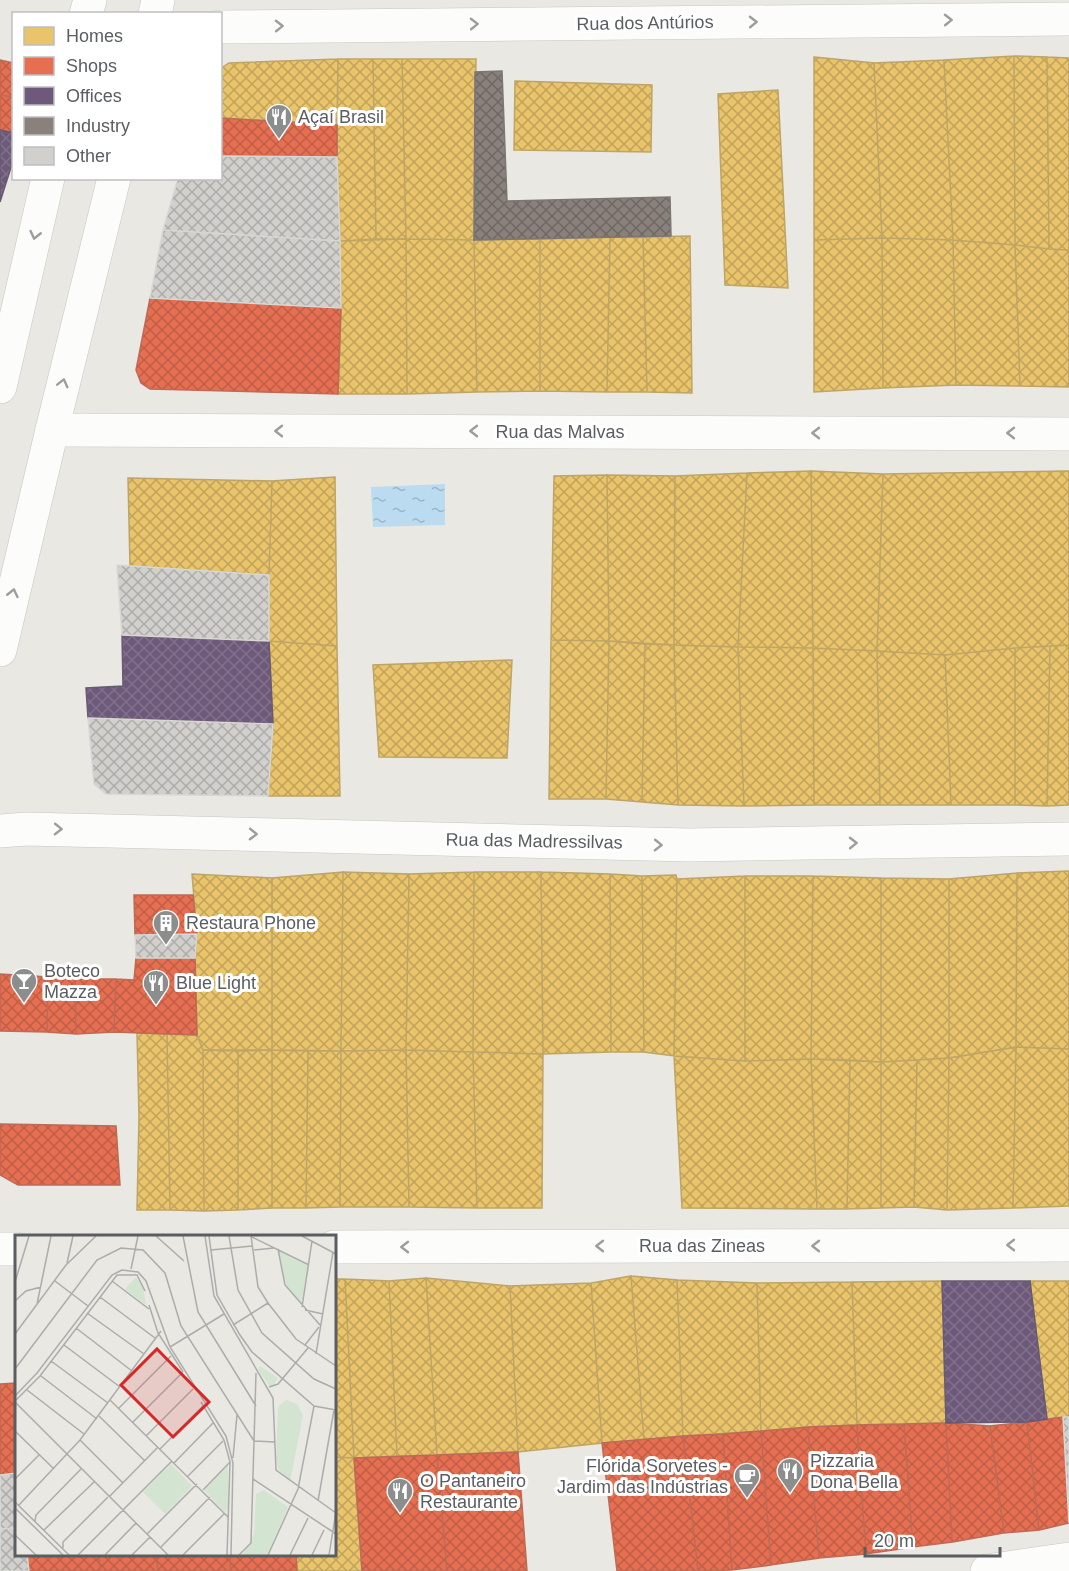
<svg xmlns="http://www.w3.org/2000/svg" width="1069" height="1571" font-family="Arial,sans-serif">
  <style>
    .water { fill: url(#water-ripples) }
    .homes { fill: url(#homes-cross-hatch); stroke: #bea567; stroke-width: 1.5 }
    .shops { fill: url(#shops-cross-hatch); stroke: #bd6a56; stroke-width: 1.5 }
    .offices { fill: url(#offices-cross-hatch); stroke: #675a72; stroke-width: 1.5 }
    .industry { fill: url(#industry-cross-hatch); stroke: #7c7674; stroke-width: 1.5 }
    .building { fill: url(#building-cross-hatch); stroke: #d8d7d3; stroke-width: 1.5 }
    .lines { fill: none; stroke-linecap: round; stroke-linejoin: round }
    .minor-casing { stroke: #c6c6c6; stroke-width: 34 }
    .secondary-casing { stroke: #c5c5c5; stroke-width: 34 }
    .minor { stroke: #fcfcfb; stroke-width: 33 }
    .secondary { stroke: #fcfcfb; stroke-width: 33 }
    .oneway { stroke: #9b9d9f }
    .labels { text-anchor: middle; stroke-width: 6; stroke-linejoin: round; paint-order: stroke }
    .street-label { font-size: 18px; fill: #5a5d61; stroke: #fff }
    .poi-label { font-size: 18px; fill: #5a5d61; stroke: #fff; text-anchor: start }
    .inset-road { fill: none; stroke: #acacab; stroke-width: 1.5 }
    .view { fill: #d62828; fill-opacity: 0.15; stroke: #d62828; stroke-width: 3 }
    .inset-edge { fill: none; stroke: #5a5d61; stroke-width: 3 }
  </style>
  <defs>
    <pattern id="water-ripples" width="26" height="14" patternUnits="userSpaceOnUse" patternTransform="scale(1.5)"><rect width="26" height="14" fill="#bbdbf0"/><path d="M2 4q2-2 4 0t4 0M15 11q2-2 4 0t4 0" fill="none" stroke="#9bb5c6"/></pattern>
    <pattern id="homes-cross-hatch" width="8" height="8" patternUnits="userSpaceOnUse" patternTransform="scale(1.5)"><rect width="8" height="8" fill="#e9c46a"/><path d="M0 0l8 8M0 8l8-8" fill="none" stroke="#c0a25b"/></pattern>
    <pattern id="shops-cross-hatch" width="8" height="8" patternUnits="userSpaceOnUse" patternTransform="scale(1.5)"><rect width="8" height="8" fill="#e76f51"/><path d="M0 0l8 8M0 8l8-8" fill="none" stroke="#be5e47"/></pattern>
    <pattern id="offices-cross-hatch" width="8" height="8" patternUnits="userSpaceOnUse" patternTransform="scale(1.5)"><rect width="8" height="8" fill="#6d597a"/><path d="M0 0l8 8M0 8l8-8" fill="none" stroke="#80708b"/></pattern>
    <pattern id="industry-cross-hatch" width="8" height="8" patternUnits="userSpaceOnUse" patternTransform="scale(1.5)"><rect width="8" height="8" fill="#8a817c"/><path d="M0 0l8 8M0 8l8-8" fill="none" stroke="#6e6864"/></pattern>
    <pattern id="building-cross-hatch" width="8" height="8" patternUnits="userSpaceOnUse" patternTransform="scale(1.5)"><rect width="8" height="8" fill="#d1d0cd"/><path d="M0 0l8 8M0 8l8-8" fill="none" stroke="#adacaa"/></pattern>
  </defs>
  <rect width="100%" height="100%" fill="#e9e8e3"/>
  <path class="water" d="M445,484V525L373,527L371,487Z"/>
  <path class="homes" d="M1014,56L1015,245L953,240L944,60Z
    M1014,56L1047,57L1049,249L1015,245Z
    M814,57L874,63L882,238L814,240Z
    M1047,57L1069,58V250L1049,249Z
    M338,59L337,125L220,118V69L229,63Z
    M338,59H373L376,239L340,241L337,157Z
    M373,59H402L406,239H376Z
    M402,59H476L474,240L406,239Z
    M944,60L953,240L882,238L874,63Z
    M515,81L652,85L651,152L514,150Z
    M778,90L788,288L725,285L718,94Z
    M690,236L692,393L647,392L643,237Z
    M610,237H643L647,392H607Z
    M610,237L607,392L540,391V239Z
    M882,238L953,240L956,385L883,388Z
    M882,238L883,388L814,392V240Z
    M406,239L474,240L477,392L407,394Z
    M406,239L407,394H338L341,308L340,241Z
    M540,239V391L477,392L474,240Z
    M953,240L1015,245L1020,386L956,385Z
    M1015,245L1049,249L1069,250V387L1020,386Z
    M811,471L813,648L738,647L747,473Z
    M811,471L883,474L877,651L813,648Z
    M1069,471V645L1015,648L945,655L877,651L883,474Z
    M747,473L738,647L674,645L675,476Z
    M607,475L609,641L551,640L554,476Z
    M607,475L675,476L674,645L609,641Z
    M335,477L337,646L269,641V575L272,481Z
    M128,478L272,481L269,575L130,567Z
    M551,640L609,641L606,799H549Z
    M269,641L337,646L340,796H268L273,724Z
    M609,641L645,644L642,802L606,799Z
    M645,644L674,645L678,805L642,802Z
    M674,645L738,647L744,806L678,805Z
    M1069,645V805L1047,806L1050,646Z
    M1050,646L1047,806L1015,805V648Z
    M738,647L813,648L814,805L744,806Z
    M813,648L877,651L880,805H814Z
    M1015,648V805H951L945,655Z
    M877,651L945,655L951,805H880Z
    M512,660L507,758L379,757L373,665Z
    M1069,871V1049L1016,1047L1017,873Z
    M343,872L341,1051L272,1050V878Z
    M343,872L409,874L406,1050L341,1051Z
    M474,872L473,1052L406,1050L409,874Z
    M474,872H541L543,1054L473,1052Z
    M541,872L610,874L611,1052L543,1054Z
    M1017,873L1016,1047L949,1058V879Z
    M192,874L272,878V1050H203L197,1035L195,958L197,934Z
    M610,874L642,876L644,1052H611Z
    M676,875L677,879L674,1056L644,1052L642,876Z
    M745,876V1061L674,1056L677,879Z
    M745,876H813L811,1059L745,1061Z
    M813,876L881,878V1062L811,1059Z
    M881,878L949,879V1058L881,1062Z
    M137,1033L167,1034L170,1210H137L139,1117Z
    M167,1034L197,1035L203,1050L204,1211L170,1210Z
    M1016,1047L1013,1208L947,1210L949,1058Z
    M1016,1047L1069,1049V1206L1013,1208Z
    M203,1050L238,1051V1210L204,1211Z
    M272,1050V1208L238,1210V1051Z
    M272,1050L308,1051L306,1208H272Z
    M406,1050L409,1207H340L341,1051Z
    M406,1050L473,1052L477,1208L409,1207Z
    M308,1051H341L340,1207L306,1208Z
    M473,1052L543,1054L542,1208H477Z
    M674,1056L745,1061L811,1059L817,1209L682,1208Z
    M949,1058L947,1210L914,1207L917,1060Z
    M811,1059L850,1060L847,1209H817Z
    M850,1060L881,1062V1208L847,1209Z
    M917,1060L914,1207L881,1208V1062Z
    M631,1276L677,1280L683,1436L644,1440Z
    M631,1276L644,1440L602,1443L591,1283Z
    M426,1278L510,1286L518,1452L437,1455Z
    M426,1278L437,1455L397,1456L389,1281Z
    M334,1279H345L354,1458L334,1457Z
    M345,1279L389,1281L397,1456L354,1458Z
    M677,1280L757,1283L761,1431L683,1436Z
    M942,1281L946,1423L857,1425L852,1282Z
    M1030,1281H1069V1417L1047,1419Z
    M852,1282L857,1425L808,1427L761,1431L757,1283Z
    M591,1283L602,1443L518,1452L510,1286Z
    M334,1457L354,1458L362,1571H297L296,1554H334Z"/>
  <path class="shops" d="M0,60L14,63V97L0,95Z
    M0,95L14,97V133L0,130Z
    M220,118L337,125V157L220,156Z
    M150,298L341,308L338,394L150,389L141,383L136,370Z
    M134,895H193L197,934L135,935Z
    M136,958H195L197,1035L114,1032L116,979L134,980Z
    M0,974L48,977L47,1032L0,1031Z
    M48,977L75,979L76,1034L47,1032Z
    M75,979H116L114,1032L76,1034Z
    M0,1124L116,1126L120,1185H18L0,1175Z
    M16,1383V1473L0,1475V1384Z
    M1063,1417L1069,1523L1039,1530L1027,1422Z
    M1027,1422L1039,1530L1004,1533L990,1426Z
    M946,1423L952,1542L913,1547L904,1424Z
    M946,1423L990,1426L1004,1533L952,1542Z
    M904,1424L913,1547L866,1554L857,1425Z
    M857,1425L866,1554L819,1558L808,1427Z
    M808,1427L819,1558L771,1565L761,1431Z
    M761,1431L771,1565L732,1570L723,1434Z
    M723,1434L732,1570L698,1571L683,1436Z
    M683,1436L698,1571H617L602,1443Z
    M518,1452L527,1571H447L437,1455Z
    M437,1455L447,1571H362L354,1458Z
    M27,1554H99L100,1571H29Z
    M99,1554H156L158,1571H100Z
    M156,1554H229L231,1571H158Z
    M229,1554H296L297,1571H231Z"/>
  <path class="offices" d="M0,130L14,133V158L0,202Z
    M122,635L269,641L273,724L88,718L86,688L123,686Z
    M942,1281H1030L1047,1419L1027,1422L946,1423Z"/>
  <path class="industry" d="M502,71L507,201L670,197L671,236L474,240L475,72Z"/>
  <path class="building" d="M220,156L337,157L340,241L163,230L178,178H220Z
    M163,230L340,241L341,308L150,298Z
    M117,565L269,575V641L122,635Z
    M88,718L273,724L268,796L106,794L94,784Z
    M197,934L195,958H136L135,935Z
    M1063,1417H1069V1523Z
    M16,1473V1528L0,1529V1475Z
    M16,1528V1554H27L29,1571H0V1529Z"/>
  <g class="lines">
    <g class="minor-casing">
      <path id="minor" d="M220,27L1069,19
        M52,430L1069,434
        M0,831L26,829L689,845L1069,839
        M334,1247L1069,1245
        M0,1249H16
        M987,1571L1069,1559"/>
    </g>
    <g class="secondary-casing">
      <path id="secondary" d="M86,14L90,0
        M155,14L158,0
        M0,387L48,178
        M0,650L52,430L114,178"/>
    </g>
    <use href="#minor" class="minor"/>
    <use href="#secondary" class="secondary"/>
  </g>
  <defs><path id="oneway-chevron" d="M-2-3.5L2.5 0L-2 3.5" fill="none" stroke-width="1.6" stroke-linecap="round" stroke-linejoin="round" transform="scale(1.5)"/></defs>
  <g class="oneway">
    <use href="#oneway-chevron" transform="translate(948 20) rotate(-1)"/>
    <use href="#oneway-chevron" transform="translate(753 22) rotate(-1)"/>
    <use href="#oneway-chevron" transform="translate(474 24) rotate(-1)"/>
    <use href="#oneway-chevron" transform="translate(279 26) rotate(-1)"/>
    <use href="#oneway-chevron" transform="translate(35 235) rotate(103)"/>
    <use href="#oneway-chevron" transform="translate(63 383) rotate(-76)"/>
    <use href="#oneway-chevron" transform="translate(279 431) rotate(-180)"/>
    <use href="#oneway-chevron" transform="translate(474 431) rotate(-180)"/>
    <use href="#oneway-chevron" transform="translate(816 433) rotate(-180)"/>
    <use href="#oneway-chevron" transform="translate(1011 433) rotate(-180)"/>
    <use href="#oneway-chevron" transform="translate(13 593) rotate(-77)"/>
    <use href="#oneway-chevron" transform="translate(58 829) rotate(1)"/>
    <use href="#oneway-chevron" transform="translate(253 834) rotate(1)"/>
    <use href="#oneway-chevron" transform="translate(853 843) rotate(-1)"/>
    <use href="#oneway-chevron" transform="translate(658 845) rotate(1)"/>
    <use href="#oneway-chevron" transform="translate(1011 1245) rotate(180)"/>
    <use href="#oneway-chevron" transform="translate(600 1246) rotate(180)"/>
    <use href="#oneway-chevron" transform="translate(816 1246) rotate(180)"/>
    <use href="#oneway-chevron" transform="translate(405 1247) rotate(180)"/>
  </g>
  <defs>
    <g id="restaurant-pin" transform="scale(1.35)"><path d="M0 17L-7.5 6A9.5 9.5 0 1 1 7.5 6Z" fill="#8c8e8e" stroke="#fff"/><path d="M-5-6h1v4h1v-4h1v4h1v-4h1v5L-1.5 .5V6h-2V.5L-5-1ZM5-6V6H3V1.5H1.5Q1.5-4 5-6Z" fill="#fff"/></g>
    <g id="building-pin" transform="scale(1.35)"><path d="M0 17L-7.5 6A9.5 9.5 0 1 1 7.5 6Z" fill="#8c8e8e" stroke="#fff"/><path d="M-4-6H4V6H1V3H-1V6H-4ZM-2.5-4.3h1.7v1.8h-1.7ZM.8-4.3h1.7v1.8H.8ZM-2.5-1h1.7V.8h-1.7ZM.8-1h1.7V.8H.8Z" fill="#fff"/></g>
    <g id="bar-pin" transform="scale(1.35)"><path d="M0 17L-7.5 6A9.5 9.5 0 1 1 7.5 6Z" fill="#8c8e8e" stroke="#fff"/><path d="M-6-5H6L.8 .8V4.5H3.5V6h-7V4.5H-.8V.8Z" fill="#fff"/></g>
    <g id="cafe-pin" transform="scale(1.35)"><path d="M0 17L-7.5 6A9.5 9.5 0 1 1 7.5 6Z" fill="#8c8e8e" stroke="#fff"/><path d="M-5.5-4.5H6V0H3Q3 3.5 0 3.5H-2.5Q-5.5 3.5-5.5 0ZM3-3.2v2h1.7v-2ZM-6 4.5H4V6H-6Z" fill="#fff"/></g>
  </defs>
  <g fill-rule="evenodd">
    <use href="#restaurant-pin" x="279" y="117"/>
    <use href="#building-pin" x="166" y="923"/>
    <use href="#bar-pin" x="24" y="981"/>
    <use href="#restaurant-pin" x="156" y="983"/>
    <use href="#restaurant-pin" x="790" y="1471"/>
    <use href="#cafe-pin" x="747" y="1476"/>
    <use href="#restaurant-pin" x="400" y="1491"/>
  </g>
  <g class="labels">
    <g class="street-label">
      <text transform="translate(645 23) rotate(-1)" y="6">Rua dos Antúrios</text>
      <text x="560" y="438">Rua das Malvas</text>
      <text transform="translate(534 841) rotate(1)" y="6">Rua das Madressilvas</text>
      <text x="702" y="1252">Rua das Zineas</text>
    </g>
    <g class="poi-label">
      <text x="298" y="123">Açaí Brasil</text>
      <text x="186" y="929">Restaura Phone</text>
      <text x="44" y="977">Boteco<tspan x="44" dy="21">Mazza</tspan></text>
      <text x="176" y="989">Blue Light</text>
      <text x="810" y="1467">Pizzaria<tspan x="810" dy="21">Dona Bella</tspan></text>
      <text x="728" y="1472" text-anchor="end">Flórida Sorvetes -<tspan x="728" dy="21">Jardim das Indústrias</tspan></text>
      <text x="420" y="1487">O Pantaneiro<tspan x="420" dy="21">Restaurante</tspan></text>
    </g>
  </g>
  <g transform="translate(15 1235)">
    <rect width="321" height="321" fill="#e9e8e3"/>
    <path d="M264,16L293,31L286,70L271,50ZM121,42L128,51L131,70L110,54ZM245,131L263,143L259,150L255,151L243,135ZM271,165L282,169L288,180L275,247L263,234L261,224L263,172ZM213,230V273L210,277L189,255ZM249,255L273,272L252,320H228L239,299L241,259Z" fill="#d3e4d0"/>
    <path d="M156,229L177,251L150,279L128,257Z" fill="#d3e4d0"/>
    <path class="inset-road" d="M141,1L169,26M168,1L183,77L241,171M190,1L199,61L258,163L261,235L321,278M194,1L202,60L225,100L237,117L299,171L321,175M214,1L223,55L247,98L299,144L321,154M236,1L243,52L253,68L281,104L321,131M287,1L321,19M237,2L294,30M263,14L270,50L305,90M196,15L237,11M239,15L259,13M52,28L58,1M116,34L123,1M40,46L73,71M97,46L134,74M0,47L14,1M85,62L140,103M0,66L11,56L26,52M22,69L36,1M134,70L143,98L168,137M287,72L297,6M290,75L308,79M72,78L129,119M218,90L253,68M61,93L117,136M0,99L51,30L81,1M49,110L105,152M290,110L304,92M155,112L209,79M301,119L318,17M36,126L93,168M0,134L82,25L106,13L128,15L150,38L166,91L239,206L260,207M26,141L82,184M254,152L263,149L293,113M12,155L69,199M0,161L22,138L97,40L107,35L123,37L131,46L155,112L211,201L218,228L216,320M95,165L213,282M0,166L25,141L102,40H122L130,56M0,167L153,320M186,167L209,205L215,227L212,320M104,173L156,121M84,181L130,226M118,187L168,137M0,196L39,234M131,201L178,154M65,205L108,248M145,214L188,171M218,223L222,180M159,228L198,188M173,241L208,206M0,244L24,220M238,244L321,299M188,255L215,227M94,262L143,212M303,266L319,175M0,267L54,320M4,270L65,205L146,96M0,273L48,320M20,286L21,280L66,234M29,295L79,247M132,299L182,249M0,300L21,320M146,312L195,262M48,313V307L93,262M63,320L157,226M90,320L121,288M117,320L135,302M168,320L209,279M224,320L236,308L241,138M253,320L283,254L299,171M275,320L293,283M297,320L309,295M314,320L321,277"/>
    <path class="view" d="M142,114L194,167L158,202L106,150Z"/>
    <rect width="321" height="321" class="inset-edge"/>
  </g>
  <rect x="12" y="12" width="210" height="168" fill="#ffffff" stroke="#bdbec0" stroke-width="1.5"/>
  <rect x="24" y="27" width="30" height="18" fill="#e9c46a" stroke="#bdbec0" stroke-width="1.5"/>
  <text x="66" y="42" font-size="18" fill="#5a5d61">Homes</text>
  <rect x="24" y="57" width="30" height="18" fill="#e76f51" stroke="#bdbec0" stroke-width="1.5"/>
  <text x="66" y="72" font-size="18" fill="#5a5d61">Shops</text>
  <rect x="24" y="87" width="30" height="18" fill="#6d597a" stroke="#bdbec0" stroke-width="1.5"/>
  <text x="66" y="102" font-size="18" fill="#5a5d61">Offices</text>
  <rect x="24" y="117" width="30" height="18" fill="#8a817c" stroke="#bdbec0" stroke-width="1.5"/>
  <text x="66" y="132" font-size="18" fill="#5a5d61">Industry</text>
  <rect x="24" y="147" width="30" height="18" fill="#d1d0cd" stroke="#bdbec0" stroke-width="1.5"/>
  <text x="66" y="162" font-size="18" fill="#5a5d61">Other</text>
  <path d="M865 1547v9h135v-9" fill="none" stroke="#5a5d61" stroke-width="3"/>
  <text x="874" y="1547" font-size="18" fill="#5a5d61" stroke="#ffffff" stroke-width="4.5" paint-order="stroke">20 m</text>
</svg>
